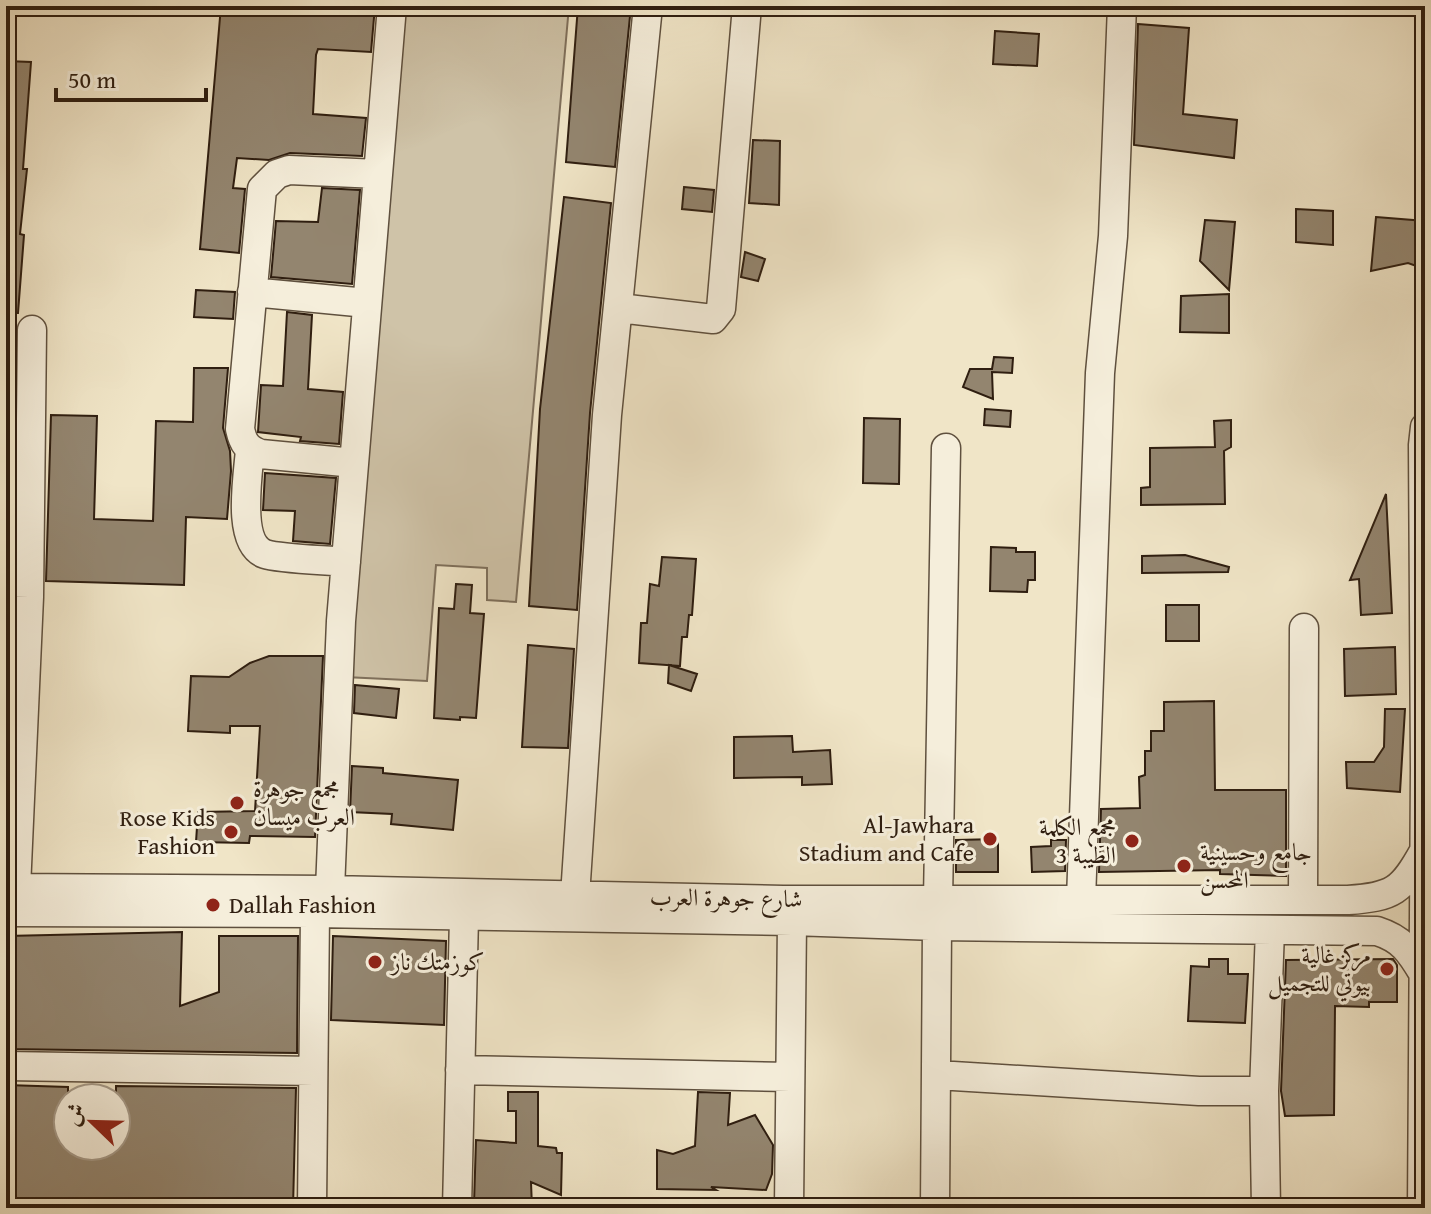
<svg xmlns="http://www.w3.org/2000/svg" width="1431" height="1214" font-family="'Gentium Book Plus',Amiri,serif">
  <style>
    .green { fill: #cfc3a8; stroke: #7f705c; stroke-width: 2 }
    .building { fill: #93856f; stroke: #2f1e10; stroke-width: 2 }
    .lines { fill: none; stroke-linecap: round; stroke-linejoin: round }
    .minor-casing { stroke: #5f503e; stroke-width: 31 }
    .minor { stroke: #f5eedb; stroke-width: 28 }
    .poi-dot { fill: #8f2418; stroke: #f5eedb; stroke-width: 3 }
    .labels { text-anchor: middle; stroke-width: 6; stroke-linejoin: round; paint-order: stroke }
    .poi-label { font-size: 24px; fill: #2f1e10; stroke: #f5eedb; text-anchor: start }
    .street-label { font-size: 24px; fill: #2f1e10; stroke: #f5eedb }
  </style>
  <rect width="100%" height="100%" fill="#f0e5c7"/>
  <filter id="stains"><feTurbulence type="fractalNoise" baseFrequency=".0025" numOctaves="4"/><feColorMatrix values="0 0 0 0 .2 0 0 0 0 .09 0 0 0 0 .02 0 0 0 .5 -.17"/></filter>
  <radialGradient id="worn" r=".72"><stop offset=".6" stop-color="#630" stop-opacity="0"/><stop offset="1" stop-color="#630" stop-opacity=".3"/></radialGradient>
  <path class="green" d="M397,6H569L516,602L487,600V568L436,565L427,681L345,677Z"/>
  <path class="building" d="M221,6H253L252,12L304,16V6H375L371,52L318,49L316,55L313,114L366,118L362,156L290,153L269,160L237,158L233,188L245,189L239,253L200,249Z
    M578,6H631L615,167L566,162Z
    M1138,24L1189,28L1183,114L1237,120L1234,158L1134,145Z
    M995,31L1039,34L1037,66L993,64Z
    M6,61L31,62L23,169H27L20,234L24,235L18,313H6Z
    M753,140L780,141L779,205L749,203Z
    M684,187L714,190L712,212L682,209Z
    M322,188L360,190L352,284L271,277L276,221L318,222Z
    M564,197L611,203L590,413L577,610L529,606L540,409Z
    M1296,209L1333,211V245L1296,242Z
    M1376,217L1425,221V269L1408,263L1371,271Z
    M1205,220L1235,222L1229,290L1200,261Z
    M745,252L765,259L758,281L741,277Z
    M196,290L235,292L233,319L194,317Z
    M1229,294V333L1180,332L1181,296Z
    M287,312L312,315L308,389L343,392L339,444L300,441L301,437L258,432L261,385L283,386Z
    M994,357L1013,358L1012,373L992,372L993,399L963,387L970,369H992Z
    M194,368H228L223,428L230,451L231,471L227,519L186,517L184,585L46,581L51,415L97,416L94,519L153,521L156,421L193,422Z
    M985,409L1011,411L1010,427L984,425Z
    M864,418L900,419L899,484L863,483Z
    M1231,420V447L1224,451L1225,504L1141,505V488L1150,487V448L1215,447L1214,421Z
    M265,473L336,478L330,544L293,541L295,511L263,510Z
    M1386,494L1392,613L1361,615L1359,579L1350,580Z
    M991,547L1016,548V552H1035V580H1028L1027,592L990,591Z
    M1185,555L1229,567L1228,572L1142,573V556Z
    M662,557L696,559L692,615H689L687,637H682L680,666L639,663L641,623H647L650,584L659,586Z
    M456,584L472,585L470,613L484,614L476,718L460,717V720L434,718L439,608L454,609Z
    M1166,605H1199V641H1166Z
    M528,645L574,649L568,748L522,747Z
    M1395,647L1396,694L1345,696L1344,649Z
    M269,656H323L315,837L250,836L249,843L196,842L198,812L255,811L260,726H230V733L188,731L191,676L229,677L250,663Z
    M669,665L697,674L691,691L668,683Z
    M355,685L399,689L396,718L354,713Z
    M1214,701L1215,790H1286V876L1220,874V870L1099,872L1101,809L1140,808L1139,777L1145,775V751H1151V731H1164V702Z
    M1385,709H1405L1400,792L1347,788L1346,762H1374L1384,747Z
    M792,736L793,752L830,750L832,784L802,785V777L734,778V737Z
    M352,766L383,768V773L458,780L453,830L391,824L392,814L350,812Z
    M998,839V872H956V840Z
    M1051,840H1066L1065,871L1032,872L1031,847L1051,846Z
    M182,932L180,1006L219,992V936H298L297,1053L6,1049V936Z
    M333,936L446,941L444,1025L331,1020Z
    M1209,959H1228V974H1248L1245,1023L1188,1021L1191,966L1209,967Z
    M1393,959L1397,965V1002H1369V1007L1335,1006L1334,1115L1285,1116L1281,1091L1286,960Z
    M6,1085L68,1087V1146H116V1086L296,1088L293,1208H161L6,1203Z
    M508,1092H538V1146L556,1148L557,1153H562L561,1195L531,1182L532,1208L474,1204L476,1140L516,1143V1111H508Z
    M698,1092L730,1093L728,1125L755,1115L773,1145L772,1174L766,1190L711,1187L716,1190L657,1189V1150L673,1154L695,1146Z"/>
  <g class="lines">
    <g class="minor-casing">
      <path id="minor" d="M252,292L367,303
        M619,308L713,319L721,309L747,6
        M250,450C248,476 236,543 265,554C280,559 327,560 346,562
        M354,463L261,454C247,449 243,443 240,429L262,189L277,174L289,170L378,174
        M6,888L330,890L783,900H1348C1393,897 1402,891 1424,851
        M16,888L29,597L32,330
        M330,890L341,621L392,6
        M575,896L607,415L648,6
        M938,900L946,448
        M1081,900L1100,373L1113,236L1122,6
        M1303,900L1304,628
        M6,912L315,913L792,921L937,926L1377,931C1402,939 1410,951 1423,973
        M6,1066L313,1071
        M460,1070L790,1077
        M937,1075L1199,1091H1264
        M312,1208L315,913
        M457,1208L464,917
        M789,1208L792,921
        M935,1208L937,926
        M1266,1208L1264,1091L1270,930
        M1422,1208L1425,769L1423,445L1425,427"/>
    </g>
    <use href="#minor" class="minor"/>
  </g>
  <g class="poi-dot">
    <circle cx="237" cy="803" r="8"/>
    <circle cx="231" cy="832" r="8"/>
    <circle cx="990" cy="839" r="8"/>
    <circle cx="1132" cy="841" r="8"/>
    <circle cx="1184" cy="866" r="8"/>
    <circle cx="213" cy="905" r="8"/>
    <circle cx="375" cy="962" r="8"/>
    <circle cx="1387" cy="969" r="8"/>
  </g>
  <g class="labels">
    <g class="poi-label">
      <text x="253" y="797">مجمع جوهرة<tspan x="253" dy="28">العرب ميسان</tspan></text>
      <text x="215" y="826" text-anchor="end">Rose Kids<tspan x="215" dy="28">Fashion</tspan></text>
      <text x="974" y="833" text-anchor="end">Al-Jawhara<tspan x="974" dy="28">Stadium and Cafe</tspan></text>
      <text x="1116" y="835" text-anchor="end">مجمع الكلمة<tspan x="1116" dy="28">الطيبة 3</tspan></text>
      <text x="1200" y="860">جامع وحسينية<tspan x="1200" dy="28">المحسن</tspan></text>
      <text x="229" y="913">Dallah Fashion</text>
      <text x="1371" y="963" text-anchor="end">مركز غالية<tspan x="1371" dy="28">بيوتي للتجميل</tspan></text>
      <text x="391" y="970">كوزمتك ناز</text>
    </g>
    <g class="street-label">
      <text transform="translate(726 898) rotate(1)" y="8">شارع جوهرة العرب</text>
    </g>
  </g>
  <rect width="1431" height="1214" fill="none" stroke="#f0e5c7" stroke-width="32"/>
  <rect x="8" y="8" width="1415" height="1198" fill="none" stroke="#2f1e10" stroke-width="4"/>
  <rect x="16" y="16" width="1399" height="1182" fill="none" stroke="#2f1e10" stroke-width="2"/>
  <g transform="translate(92 1122) rotate(293)"><circle r="38" fill="#f5eedb" stroke="#a69b8a" stroke-width="2"/>
  <path d="M0-6L14 30L0 20L-14 30Z" fill="#8f2418"/>
  <text y="-12" font-size="22" font-weight="bold" text-anchor="middle" fill="#2f1e10">ش</text>
  </g>
  <path d="M56 88v12h150v-12" fill="none" stroke="#2f1e10" stroke-width="4"/>
  <text x="68" y="88" font-size="24" fill="#2f1e10" stroke="#f5eedb" stroke-width="6" paint-order="stroke">50 m</text>
  <rect width="100%" height="100%" filter="url(#stains)"/>
  <rect width="100%" height="100%" fill="url(#worn)"/>
</svg>
